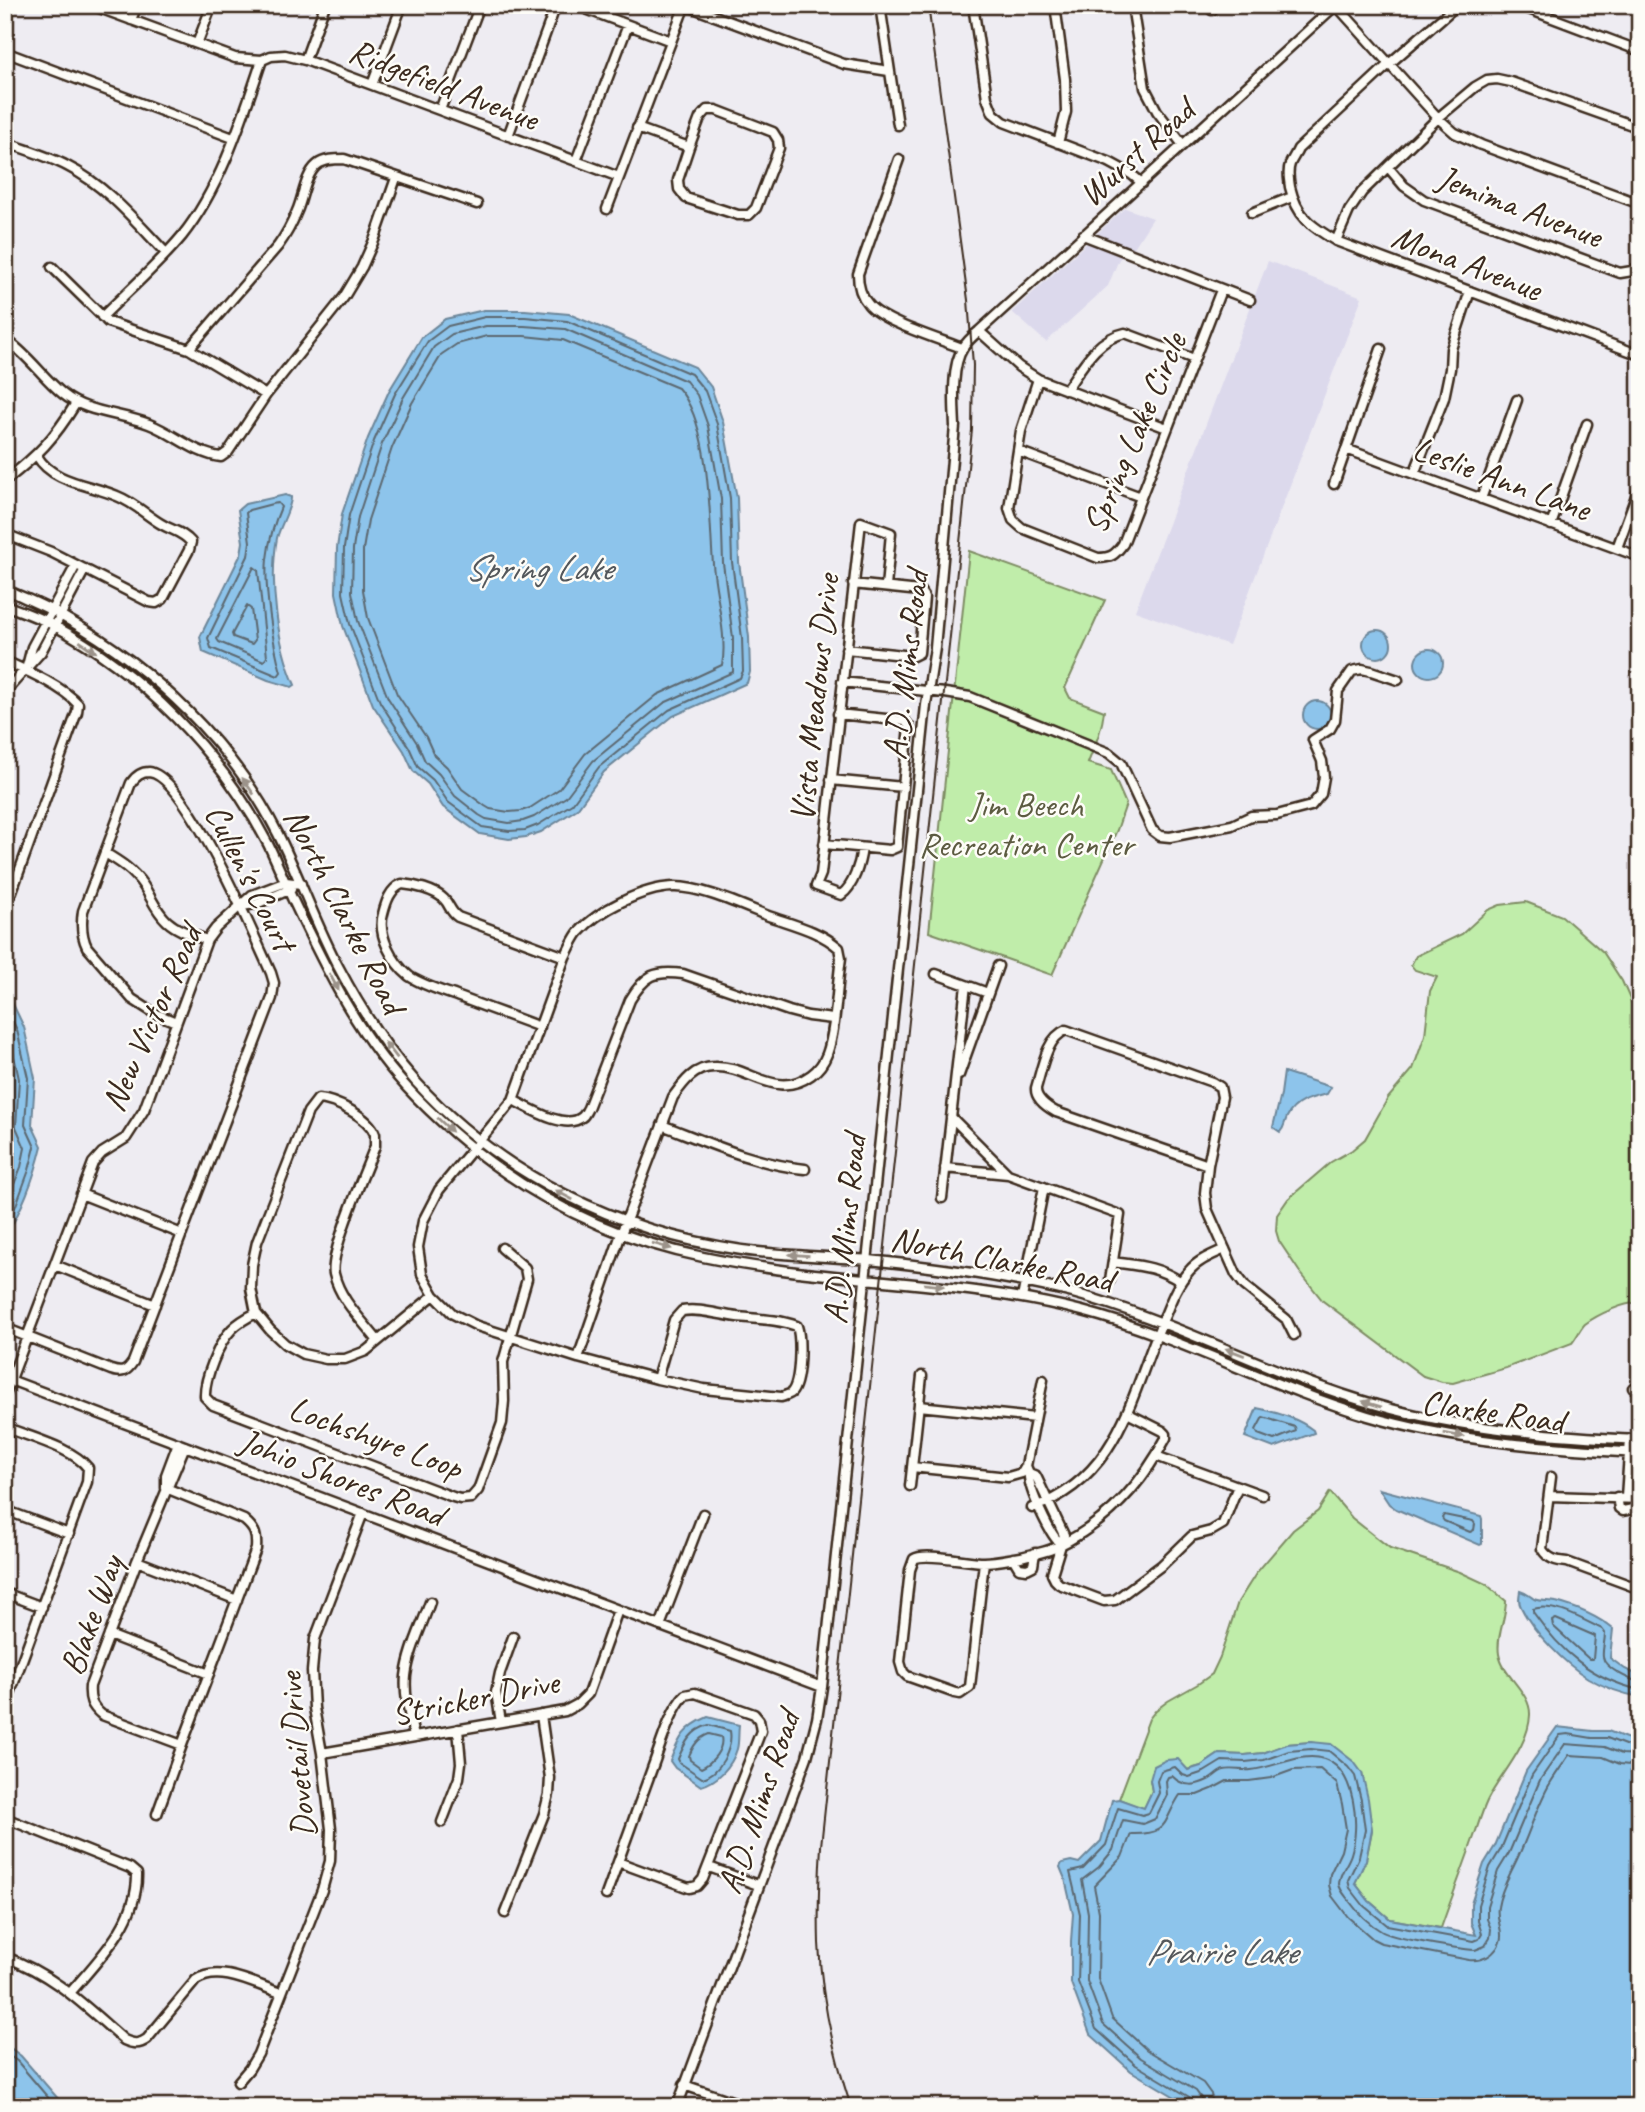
<svg xmlns="http://www.w3.org/2000/svg" width="1645" height="2112" font-family="Caveat,sans-serif">
  <style>
    .built { fill: #dcd9ec }
    .green { fill: #c0edaa; stroke: #7e8c64; stroke-width: 2 }
    .water { fill: #8dc4eb; stroke: #6c8699; stroke-width: 2 }
    .lines { fill: none; stroke-linecap: round; stroke-linejoin: round }
    .shore { stroke: #5c6870; stroke-width: 2 }
    .minor-casing { stroke: #3b2a1e; stroke-width: 13 }
    .minor { stroke: #fdfcf7; stroke-width: 8 }
    .rail { stroke: #3b2a1e; stroke-width: 2 }
    .oneway { fill: #9c938a }
    .labels { text-anchor: middle; stroke-width: 5; stroke-linejoin: round; paint-order: stroke }
    .street-label { font-size: 35px; fill: #3b2a1e; stroke: #fdfcf7 }
    .park-label { font-size: 35px; fill: #5c5b41; stroke: #fdfcf7 }
    .water-label { font-size: 37px; font-style: italic; fill: #54585c; stroke: #fdfcf7 }
  </style>
  <rect width="100%" height="100%" fill="#eeecf2"/>
  <filter id="ink" filterUnits="userSpaceOnUse"><feTurbulence type="fractalNoise" baseFrequency=".0143" numOctaves="2"/><feDisplacementMap in="SourceGraphic" scale="14" xChannelSelector="R" yChannelSelector="G"/><feConvolveMatrix kernelMatrix="1 2 1 2 8 2 1 2 1" color-interpolation-filters="sRGB"/></filter>
  <g filter="url(#ink)">
    <path class="built" d="M1125,208L1153,218L1133,249L1119,259L1108,286L1046,342L1012,312Z
      M1268,261L1362,297L1229,645L1135,611Z"/>
    <path class="green" d="M969,551L1105,600L1065,688L1070,698L1104,711C1102,730 1095,745 1088,763L1111,770L1126,804L1117,830L1052,975L929,932Z
      M1526,902L1562,916L1603,952L1622,981L1640,1022V1303C1626,1301 1597,1315 1585,1324C1580,1329 1577,1337 1572,1343L1506,1368L1453,1383L1442,1382L1423,1376L1323,1301L1299,1271L1279,1241L1276,1231L1277,1215L1288,1199L1331,1162L1352,1150L1365,1139L1388,1098L1413,1069L1425,1035L1430,991L1437,977L1415,970L1411,965L1416,956L1462,934L1488,910L1500,905Z
      M1330,1492L1352,1518L1390,1548L1460,1572L1486,1584L1506,1601C1506,1619 1496,1636 1499,1654C1503,1677 1531,1692 1530,1715C1529,1746 1500,1775 1487,1801C1481,1814 1477,1829 1472,1842C1462,1871 1451,1899 1441,1928L1390,1919L1369,1901L1355,1883L1366,1860L1372,1830L1362,1773L1311,1742L1287,1744L1263,1753L1245,1755L1219,1754L1201,1766L1150,1780L1152,1791L1144,1809L1119,1799L1149,1719L1156,1710L1168,1701L1198,1684L1212,1674L1220,1657L1238,1602L1257,1572L1293,1530L1318,1511Z"/>
    <path class="water" d="M484,310H525L569,314L695,367L711,387L723,422L737,498L739,562L749,637L750,672L747,683L673,716L604,772L577,809L541,832L526,837L509,839L480,834L443,807L428,784L413,771L404,751L373,705L343,626L336,593L337,548L342,514L368,438L389,391L422,337L445,319Z
      M285,495L291,497C292,506 280,526 277,538C269,581 277,645 295,685L292,687L268,680L203,652L200,637L241,554L243,542L238,510L245,504Z
      M1363 644a14 14 0 1 1 28 0a14 14 0 1 1-28 0Z
      M1415 663a14 14 0 1 1 28 0a14 14 0 1 1-28 0Z
      M1303 715a14 14 0 1 1 28 0a14 14 0 1 1-28 0Z
      M5,994L10,998L24,1027L35,1078L32,1125L42,1146C34,1179 23,1208 5,1237Z
      M1284,1072L1331,1087L1327,1094C1311,1098 1295,1101 1287,1117C1284,1123 1285,1127 1280,1132L1273,1127L1281,1094Z
      M1257,1408C1277,1413 1296,1417 1313,1430L1314,1433L1274,1448L1245,1437Z
      M1379,1489L1481,1516L1482,1519V1544L1480,1545L1396,1509L1389,1504Z
      M1520,1591C1527,1593 1528,1595 1534,1599C1540,1602 1550,1600 1556,1602C1575,1607 1597,1616 1613,1629L1610,1658L1625,1669L1640,1676V1697C1622,1694 1604,1687 1588,1678C1565,1664 1533,1632 1521,1607C1518,1602 1519,1597 1520,1591Z
      M708,1717L739,1725C738,1733 739,1742 737,1749C732,1766 717,1782 701,1786L675,1768L670,1761C679,1738 684,1727 708,1717Z
      M1557,1727L1593,1731H1608L1626,1738L1640,1741V2107H1192L1131,2071L1090,2034L1071,1983V1941L1073,1914L1065,1879L1060,1867L1062,1863L1071,1861L1079,1863L1101,1841L1112,1800L1119,1799L1144,1808L1152,1791L1150,1780L1154,1766L1166,1760L1178,1759L1188,1770L1201,1766L1219,1754L1245,1755L1263,1753L1287,1744L1311,1742L1331,1744L1354,1762L1362,1773L1368,1799L1372,1830L1366,1860L1355,1883L1369,1901L1390,1919L1476,1935L1471,1923V1904L1484,1864L1495,1846L1526,1771Z
      M5,2044L21,2056L60,2101L81,2099L99,2103L106,2098L116,2107H5Z"/>
    <g class="lines">
      <path class="shore" d="M485,317H525L567,321L691,374L705,391L717,424L730,498L732,562L742,638L743,671L740,678L669,710L599,767L572,804L538,825L525,830L509,831L482,827L448,802L433,780L418,767L409,747L380,702L350,624L343,593L344,548L349,515L374,441L395,394L428,341L448,326Z
        M486,326H524L565,329L686,381L697,395L708,426L721,499L723,563L733,638V672L664,703L593,761L566,797L534,817L523,821L509,823L486,819L479,815L455,796L439,774L425,761L417,743L388,698L358,621L352,592L353,549L358,517L382,444L403,398L434,347L452,334Z
        M487,336H524L563,340L678,388C711,424 709,517 713,564C715,593 728,638 722,665L657,695L585,754L559,789L530,808L521,811L509,812L490,809L485,806L462,789L447,767L434,755L426,737L397,694L368,618L363,590V550L368,520L392,448L412,403L442,354L457,344Z
        M272,504L278,503L281,507C274,523 269,541 267,559C264,587 273,645 281,672L278,676L211,648L208,638L248,556L250,542L246,513L249,510Z
        M254,567L258,570L267,657L264,661L219,642L217,639Z
        M247,606L251,609L255,640L252,644L233,637L232,634Z
        M5,1005L17,1030L28,1078L25,1125L35,1147L29,1170L15,1208L5,1224
        M5,1025L9,1033L19,1079L16,1127L25,1148L21,1167L5,1207
        M5,1063L9,1080L5,1126L14,1150L5,1178
        M1263,1417L1295,1427L1296,1431L1274,1440L1258,1434L1256,1430Z
        M1444,1515L1473,1521L1475,1524L1474,1530L1470,1532L1444,1521L1442,1518Z
        M1556,1619L1595,1636L1593,1659H1589L1553,1626L1552,1621Z
        M1640,1682C1630,1680 1604,1668 1603,1657C1602,1650 1605,1641 1605,1633L1602,1629C1583,1620 1554,1602 1533,1609V1612C1561,1652 1592,1679 1640,1690
        M709,1725L730,1731C733,1748 720,1774 702,1778L680,1763L678,1759C685,1742 691,1730 709,1725Z
        M709,1734L721,1737C724,1749 712,1763 701,1768L690,1760L689,1756C693,1746 698,1738 709,1734Z
        M5,2053L17,2061L56,2107
        M1194,2107L1191,2098L1136,2065L1096,2029L1078,1982L1080,1914L1070,1872L1083,1869L1106,1845L1118,1808L1142,1815L1149,1813L1159,1793L1157,1781L1161,1771L1175,1767L1183,1775L1189,1777L1204,1772L1222,1761L1245,1762L1264,1760L1289,1751L1311,1749L1329,1751L1348,1767L1355,1776L1361,1800L1365,1830L1359,1857L1348,1880L1350,1888L1364,1906L1387,1925L1474,1941L1479,1939L1482,1934L1478,1921V1905L1490,1867L1501,1849L1532,1775L1560,1735L1568,1734L1592,1738H1607L1625,1745L1640,1747
        M1203,2107L1201,2098L1196,2091L1141,2058L1103,2024L1087,1981L1088,1913L1082,1880L1099,1867L1113,1850L1123,1820L1143,1824L1155,1819L1167,1795L1166,1781L1168,1777L1172,1776C1184,1788 1196,1786 1210,1779C1215,1776 1219,1771 1224,1770C1232,1768 1242,1771 1251,1770C1273,1768 1303,1751 1324,1759C1356,1770 1360,1827 1351,1854C1348,1864 1339,1873 1339,1884C1340,1891 1346,1896 1350,1902C1358,1913 1369,1924 1381,1931C1391,1938 1460,1949 1475,1950L1485,1946L1490,1938L1491,1929L1487,1919V1906L1498,1871L1509,1853L1540,1780L1565,1744L1605,1747L1622,1754L1640,1755
        M1213,2107L1211,2094L1203,2083L1147,2050L1112,2018L1098,1979L1099,1912L1094,1886L1122,1857L1131,1834C1170,1835 1162,1822 1180,1795H1197L1212,1789L1227,1781H1249L1271,1778L1293,1770L1320,1769L1337,1784L1342,1804L1346,1829L1341,1851L1330,1874L1329,1885L1332,1896L1348,1917L1373,1939L1381,1943L1469,1960C1480,1961 1490,1958 1497,1948C1507,1933 1495,1922 1498,1907C1501,1888 1511,1873 1518,1857C1529,1834 1536,1809 1548,1787C1554,1776 1562,1766 1569,1755L1603,1757L1620,1764L1640,1766"/>
      <g class="minor-casing">
        <path id="minor" d="M91,5L235,58L262,60L271,56L285,55L305,60L619,177
          M575,5L671,41
          M685,5L844,64L889,71
          M880,5L898,125
          M973,5L987,98L993,113L1004,122L1109,162L1131,174L1142,183
          M1055,5L1065,79L1066,112L1058,143
          M1132,5L1145,88L1157,111L1183,145
          M1211,5L1212,10
          M1336,5L1438,118L1455,133L1481,145L1640,204
          M1457,5L1389,64L1298,149C1296,154 1292,159 1290,164C1287,172 1289,179 1290,187C1297,217 1311,226 1336,241L1640,355
          M1518,5L1640,51
          M131,20L137,5
          M197,44L212,5
          M5,52L233,138
          M305,60L325,5
          M372,85L402,5
          M440,110L480,5
          M707,110H716L773,132L778,140L779,148L756,208L749,215H738L686,198L679,189L678,180L689,147L700,118Z
          M637,128L689,147
          M508,136L556,5
          M5,142C26,150 48,156 67,166C107,186 136,222 166,253
          M899,159L858,274C858,285 860,295 868,304C882,322 939,339 962,348
          M576,161L628,25
          M1388,167L1404,186L1424,200L1620,273L1632,271L1640,265
          M607,209L685,5
          M1252,213L1292,197
          M1083,235L1250,300
          M1336,241L1349,211L1362,192L1438,118L1475,87L1487,80L1497,79L1511,82L1640,128
          M52,267L108,322L189,349L266,395
          M102,317C128,291 158,265 182,236C221,187 242,119 262,60
          M979,331L1019,367L1038,379L1167,428
          M5,339C28,354 42,377 63,394C86,413 121,413 149,424C173,433 195,454 221,457L228,452L266,395L344,297L362,267L375,238L396,178
          M189,349L278,246C286,235 292,224 297,211C303,198 305,175 317,165C324,159 335,159 344,159L477,204
          M1038,379L1021,431L1009,508L1013,520L1022,528L1098,558C1111,558 1115,555 1123,544L1221,290
          M1066,390C1082,367 1096,339 1125,333L1194,359
          M1346,449L1640,557
          M1018,451L1141,497
          M1414,474L1444,398L1450,369L1451,349L1470,291
          M5,481C38,455 54,439 76,403
          M1334,484L1381,349
          M1481,499L1517,400
          M1551,525L1587,424
          M5,534L51,552L149,602L156,603L163,599L189,550L191,542C182,532 174,531 163,525C147,516 135,503 117,496C89,484 53,483 37,456
          M1617,548L1640,485
          M5,589C26,599 48,607 67,619C154,668 233,745 278,834C300,878 316,925 339,968C360,1008 386,1048 416,1082C501,1175 618,1232 742,1250C784,1256 826,1256 869,1260C937,1267 1006,1276 1073,1293C1177,1321 1273,1376 1377,1405C1459,1429 1555,1436 1640,1440
          M5,605C20,611 36,616 51,624C142,672 220,752 268,844C277,862 284,880 292,898C326,970 360,1040 416,1097C496,1179 590,1234 703,1257C828,1283 958,1279 1082,1311C1181,1337 1271,1387 1368,1416C1456,1442 1548,1448 1640,1453
          M846,649L913,656L919,653L924,597L920,591L853,584
          M5,661C27,671 62,686 78,704L77,712L11,894L5,900
          M27,666L32,647L76,565
          M842,682L945,693L970,697L1109,753L1121,763L1152,830L1160,836L1170,837L1232,825L1251,816L1277,815L1311,806L1321,794L1324,777L1322,761L1313,740L1330,729L1335,720L1338,691L1352,671L1362,669L1371,671L1398,680
          M5,692L41,652L85,569
          M831,780L903,787
          M824,844L890,850L897,847L909,726L905,721L838,714
          M862,848C860,863 854,886 841,895L816,886L821,874L861,522L891,533L886,587
          M105,853C120,862 133,870 143,885C151,897 156,911 167,921C178,931 193,935 207,940
          M241,906L256,904L291,889
          M936,974L988,993
          M540,1027C511,1016 482,1006 454,995C439,990 422,985 409,976C393,963 377,935 383,914C386,902 390,889 402,884C414,885 435,890 444,899C450,905 450,912 458,917L565,957
          M959,1075L998,966
          M513,1100C529,1108 565,1131 582,1117C585,1115 586,1111 588,1108L630,1000C645,975 655,970 683,974L789,1011L808,1016L833,1019
          M951,1117L1008,1174
          M662,1125C709,1143 755,1164 805,1169
          M1208,1165L1056,1112C1047,1107 1035,1099 1036,1088C1042,1069 1046,1038 1066,1030L1212,1082L1220,1087L1222,1097L1208,1165L1205,1193L1207,1209L1236,1274L1245,1286L1286,1319L1294,1335
          M945,1168L1008,1174L1120,1215L1110,1280
          M81,1194L182,1234
          M942,1198L966,985
          M1113,1262C1141,1266 1155,1266 1180,1281
          M55,1265L155,1305
          M1022,1298L1044,1187
          M256,1313C248,1317 239,1322 232,1329C219,1342 204,1379 205,1397L213,1405L453,1497L460,1499L471,1498L478,1490L502,1423L504,1401L503,1362L527,1279L525,1268L502,1248
          M5,1328L111,1370C123,1374 127,1371 133,1362L272,998L274,983L271,973C255,938 186,775 149,772C141,772 135,777 131,783L83,911C81,924 81,935 87,947L132,999L154,1013L176,1022
          M378,1341C362,1320 340,1300 334,1274C329,1253 366,1170 375,1146C375,1145 375,1135 375,1134C369,1117 335,1100 318,1099L308,1112L257,1242L252,1265L251,1288L256,1313L270,1330L285,1344L303,1354L326,1359H345L366,1351L434,1295
          M578,1358L621,1234L673,1097C683,1083 694,1067 714,1067C749,1065 775,1101 811,1075C818,1070 824,1062 827,1054C836,1030 837,984 841,958L839,948C819,930 790,924 766,915C741,905 700,886 673,887C643,888 598,910 578,933C573,940 569,949 565,957L513,1100L439,1190L423,1221L418,1247L422,1274L434,1295L453,1314L477,1326L578,1358L657,1379L704,1389L781,1397C782,1397 790,1394 791,1393C801,1383 801,1338 797,1326C778,1319 757,1319 737,1317C719,1315 700,1308 682,1311L674,1320L657,1379
          M5,1378L822,1687
          M1043,1380L1026,1466L1029,1473L1036,1476L1064,1535L1052,1574L1055,1580L1059,1584L1104,1601L1115,1600L1162,1565L1192,1536L1211,1531L1223,1524L1238,1486
          M1633,1388H1640
          M5,1395L93,1163L102,1153L126,1138L144,1110L207,940L216,928L252,895L286,882L301,884
          M919,1406L1035,1418
          M5,1427C29,1437 73,1448 88,1468L87,1482L5,1707
          M1156,1456L1262,1495
          M912,1467L1008,1477L1022,1473L1026,1466
          M1029,1473C1027,1486 1050,1536 1061,1544
          M1551,1477L1542,1549C1548,1559 1556,1561 1567,1562L1640,1589
          M910,1486L922,1376
          M166,1488V1475L178,1443
          M1550,1496L1640,1499
          M1617,1497L1619,1508L1623,1511L1633,1509L1636,1498
          M1626,1497L1630,1439
          M1032,1508C1122,1477 1132,1388 1166,1313C1172,1298 1178,1283 1189,1271C1198,1260 1212,1255 1225,1249
          M5,1510L69,1534
          M1013,1558L1019,1568L1027,1569L1033,1566L1035,1553
          M137,1561L237,1600
          M984,1562L970,1687L960,1694L955,1693L907,1676L903,1672L900,1662L910,1570L914,1559C925,1552 967,1562 983,1562C996,1562 1008,1559 1021,1557C1031,1554 1043,1553 1052,1549C1103,1526 1140,1488 1166,1438V1434L1163,1431L1127,1413
          M5,1593L42,1607
          M660,1626L703,1514
          M109,1635L209,1674
          M501,1722L496,1692L500,1673L513,1637
          M414,1737C410,1717 404,1696 406,1676C409,1651 422,1626 430,1602
          M182,1745L102,1715C91,1706 89,1699 90,1686L137,1561L185,1446
          M322,1753L565,1711L578,1704L588,1694L618,1610
          M157,1814L182,1745L256,1549C257,1535 255,1529 244,1520L166,1488
          M5,1818L130,1868L137,1874C138,1921 99,1959 70,1993
          M442,1822L459,1778L461,1763L458,1729
          M709,1867L758,1885
          M606,1895C622,1851 638,1807 654,1763C661,1744 671,1709 685,1695L695,1693L754,1714L759,1720L761,1731L703,1879L697,1886L689,1888L618,1862
          M505,1913L544,1814L549,1794L550,1778L541,1715
          M5,1957C54,1974 86,2007 124,2040C133,2044 139,2045 147,2039L196,1980C220,1964 256,1985 281,1993
          M238,2082L249,2069L258,2054L322,1890L330,1861L331,1829L322,1753L314,1708L312,1671L315,1639L363,1513
          M684,2085L749,2107
          M677,2107L807,1757L817,1719L822,1687L926,705L935,648L955,426C954,404 951,366 963,348C967,341 973,336 979,331L1336,5"/>
      </g>
      <use href="#minor" class="minor"/>
      <path class="rail" d="M851,2107C834,2055 821,1998 819,1943C818,1911 819,1879 821,1846L972,430L973,365L968,300L928,5"/>
    </g>
    <defs><path id="oneway-solid" d="M-6-.8H1V-3.2L6.5 0L1 3.2V.8H-6Z" transform="scale(1.75)"/></defs>
    <g class="oneway">
      <use href="#oneway-solid" transform="translate(88 647) rotate(34)"/>
      <use href="#oneway-solid" transform="translate(248 786) rotate(-125)"/>
      <use href="#oneway-solid" transform="translate(334 982) rotate(62)"/>
      <use href="#oneway-solid" transform="translate(391 1050) rotate(-128)"/>
      <use href="#oneway-solid" transform="translate(445 1125) rotate(43)"/>
      <use href="#oneway-solid" transform="translate(564 1195) rotate(-152)"/>
      <use href="#oneway-solid" transform="translate(662 1246) rotate(16)"/>
      <use href="#oneway-solid" transform="translate(799 1255) rotate(-176)"/>
      <use href="#oneway-solid" transform="translate(934 1285) rotate(6)"/>
      <use href="#oneway-solid" transform="translate(1235 1352) rotate(-159)"/>
      <use href="#oneway-solid" transform="translate(1372 1404) rotate(-163)"/>
      <use href="#oneway-solid" transform="translate(1454 1435) rotate(10)"/>
    </g>
  </g>
  <g class="labels">
    <g class="street-label">
      <text transform="translate(444 84) rotate(21)" y="12">Ridgefield Avenue</text>
      <text transform="translate(1136 152) rotate(-42)" y="12">Wurst Road</text>
      <text transform="translate(1520 206) rotate(21)" y="12">Jemima Avenue</text>
      <text transform="translate(1467 262) rotate(21)" y="12">Mona Avenue</text>
      <text transform="translate(1134 433) rotate(-67)" y="12">Spring Lake Circle</text>
      <text transform="translate(1502 478) rotate(20)" y="12">Leslie Ann Lane</text>
      <text transform="translate(905 665) rotate(-83)" y="12">A.D. Mims Road</text>
      <text transform="translate(814 698) rotate(-84)" y="12">Vista Meadows Drive</text>
      <text transform="translate(251 877) rotate(63)" y="12">Cullen's Court</text>
      <text transform="translate(345 910) rotate(63)" y="12">North Clarke Road</text>
      <text transform="translate(151 1018) rotate(-66)" y="12">New Victor Road</text>
      <text transform="translate(844 1229) rotate(-84)" y="12">A.D. Mims Road</text>
      <text transform="translate(1002 1259) rotate(11)" y="12">North Clarke Road</text>
      <text transform="translate(1493 1411) rotate(8)" y="12">Clarke Road</text>
      <text transform="translate(376 1437) rotate(20)" y="12">Lochshyre Loop</text>
      <text transform="translate(342 1477) rotate(21)" y="12">Johio Shores Road</text>
      <text transform="translate(91 1615) rotate(-70)" y="12">Blake Way</text>
      <text transform="translate(475 1697) rotate(-11)" y="12">Stricker Drive</text>
      <text transform="translate(296 1755) rotate(-95)" y="12">Dovetail Drive</text>
      <text transform="translate(758 1802) rotate(-71)" y="12">A.D. Mims Road</text>
    </g>
    <g class="park-label">
      <text x="1026" y="816">Jim Beech<tspan x="1026" dy="40">Recreation Center</tspan></text>
    </g>
    <g class="water-label">
      <text x="538" y="580">Spring Lake</text>
      <text x="1221" y="1964">Prairie Lake</text>
    </g>
  </g>
  <rect width="1645" height="2112" fill="none" stroke="#fdfcf7" stroke-width="28"/>
  <rect x="14" y="14" width="1617" height="2084" fill="none" stroke="#3b2a1e" stroke-width="2.5" filter="url(#ink)"/>
</svg>
